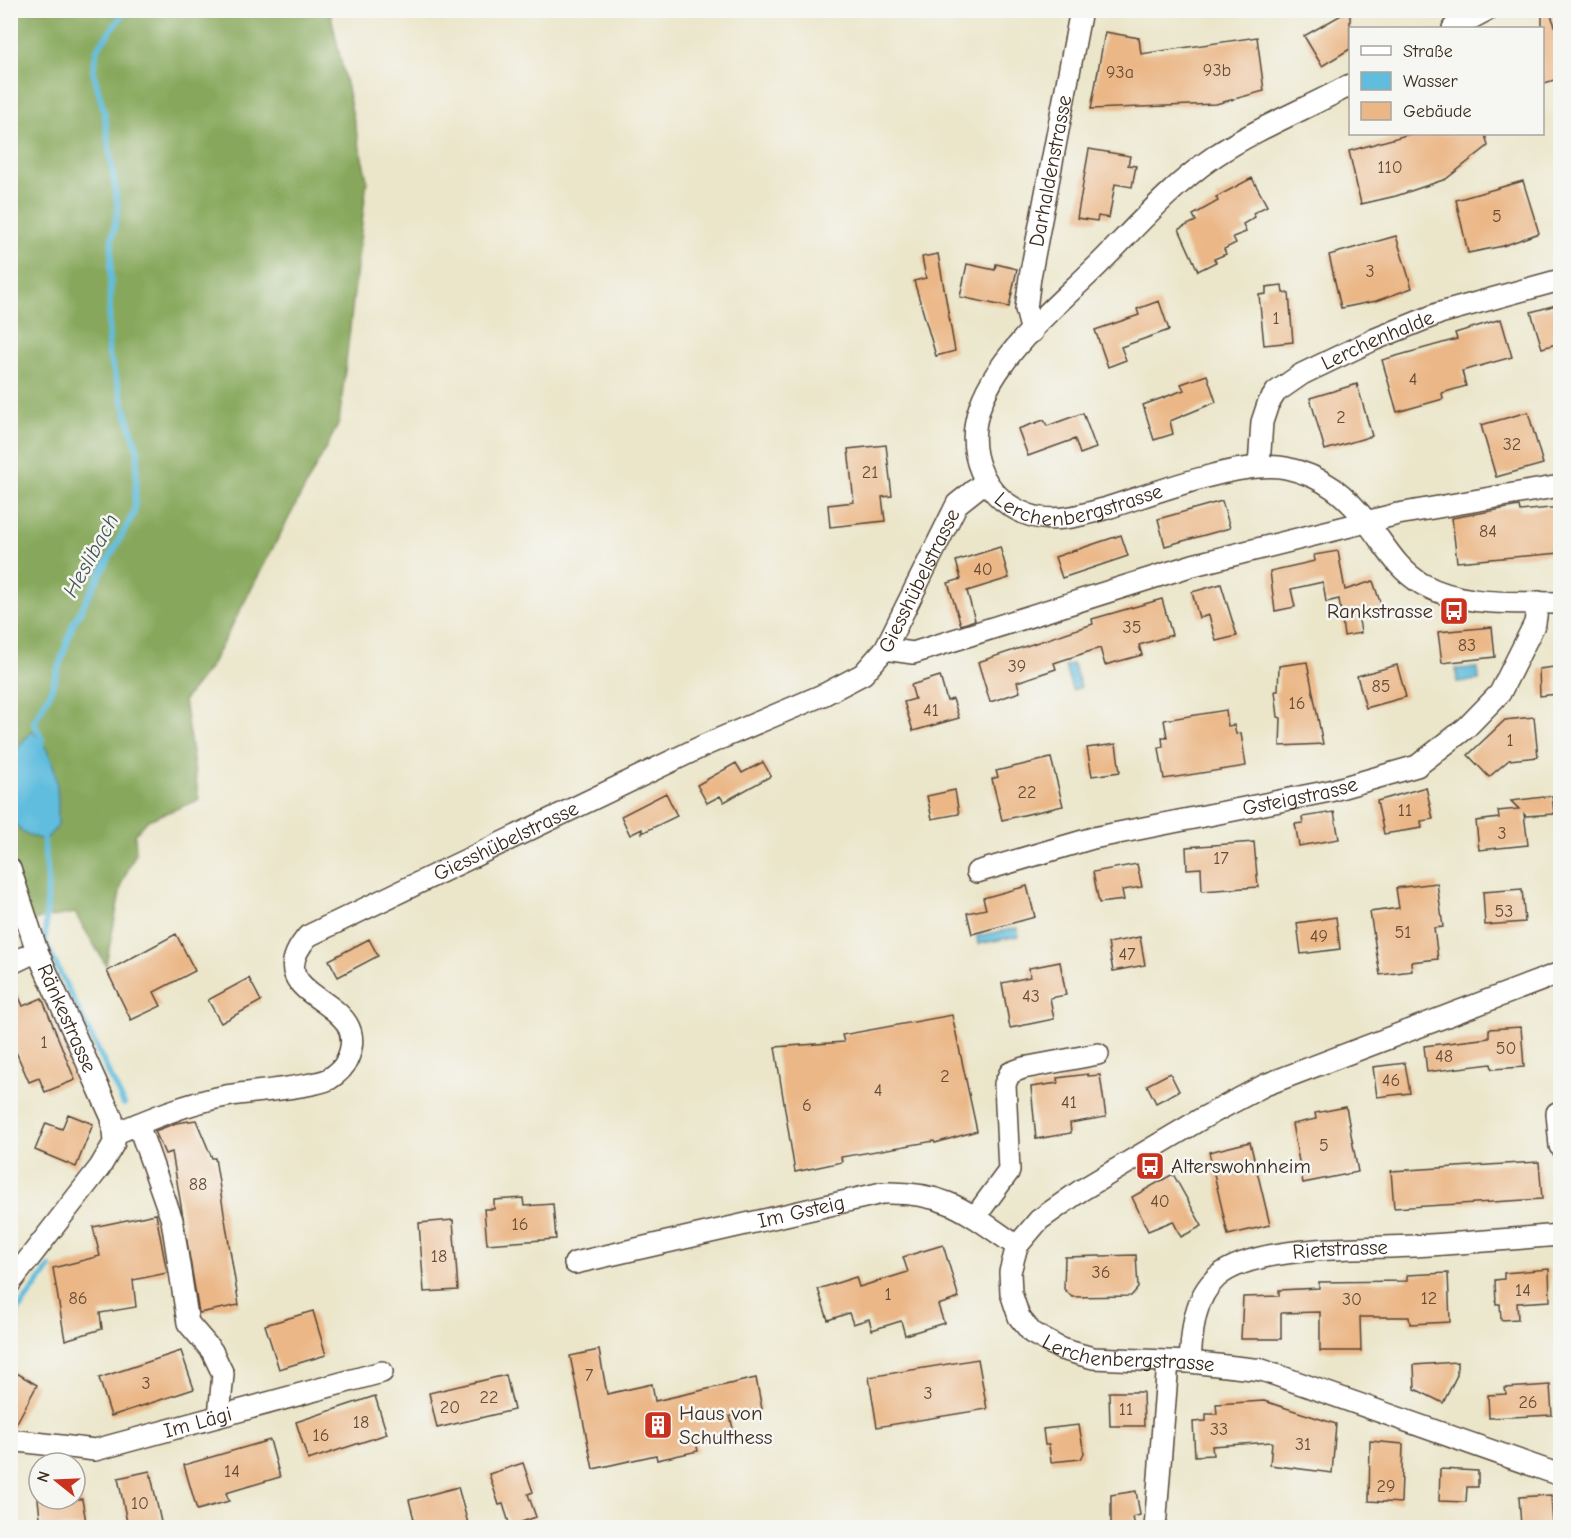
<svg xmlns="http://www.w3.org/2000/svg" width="1571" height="1538" font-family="'Comic Neue',sans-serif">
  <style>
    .forest { fill: #87a85c; stroke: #61693d; stroke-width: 1.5 }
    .water { fill: #60bdde; stroke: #4e747e; stroke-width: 1.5 }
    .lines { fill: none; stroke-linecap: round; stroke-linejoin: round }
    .stream { stroke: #60bdde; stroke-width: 6 }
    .building { fill: #ebb787 }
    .minor-casing { stroke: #554638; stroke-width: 24 }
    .minor { stroke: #fff; stroke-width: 21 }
    .labels { text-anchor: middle; stroke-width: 5; stroke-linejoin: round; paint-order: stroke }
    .number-label { font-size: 18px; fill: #674d38 }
    .street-label { font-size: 21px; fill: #3b2a1e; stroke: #f6f6f2 }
    .poi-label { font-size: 21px; fill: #3b2a1e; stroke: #f6f6f2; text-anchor: start }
    .water-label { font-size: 22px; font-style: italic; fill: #465658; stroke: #f6f6f2 }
  </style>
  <rect width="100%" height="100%" fill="#f6f6f2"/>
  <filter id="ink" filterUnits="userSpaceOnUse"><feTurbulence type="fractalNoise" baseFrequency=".0167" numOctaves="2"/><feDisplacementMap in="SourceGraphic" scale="12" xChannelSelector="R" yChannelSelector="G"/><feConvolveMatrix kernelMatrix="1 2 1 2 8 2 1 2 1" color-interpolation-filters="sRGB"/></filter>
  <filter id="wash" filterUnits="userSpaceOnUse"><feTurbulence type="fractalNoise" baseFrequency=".008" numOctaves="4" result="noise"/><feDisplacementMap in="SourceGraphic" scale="24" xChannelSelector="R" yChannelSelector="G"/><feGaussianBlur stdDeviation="1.35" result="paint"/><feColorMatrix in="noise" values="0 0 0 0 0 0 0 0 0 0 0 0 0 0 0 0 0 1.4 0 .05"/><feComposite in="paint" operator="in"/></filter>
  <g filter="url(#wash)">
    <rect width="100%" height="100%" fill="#ebe6ca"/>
    <path class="forest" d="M10,11H330L367,180L339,423L210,667L184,700L199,800L148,820L135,834L136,853L122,882L106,965L75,913L28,921L11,869Z"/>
    <path class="water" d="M1073,664L1081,687L1072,690L1065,666Z
      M1478,668L1479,680L1457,682L1456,669Z
      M33,731C60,759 58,789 58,826L44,841L22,832L11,818C10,781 3,757 33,731Z
      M1017,928L1019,936L978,944L977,936Z"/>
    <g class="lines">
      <path class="stream" d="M41,747L42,740L34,722L50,693L73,624L134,513L138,451L108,352L112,239L118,209L104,111L93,71L97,49L126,10
        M43,834L48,880L45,942L124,1104
        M10,1321L50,1267"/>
    </g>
    <g id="blocks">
      <path class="building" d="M1350,10V49L1322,66L1304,36Z
        M1542,10H1549L1560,39V78L1542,84Z
        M1105,32L1139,38L1141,54L1257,37L1264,91L1216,104L1091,109Z
        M1410,134H1485L1488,146L1446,179L1396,196L1361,204L1349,151Z
        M1089,149L1130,156L1128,165L1136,166L1132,187L1115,184L1109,218L1098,216L1097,221L1077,218Z
        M1252,178L1267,206L1253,213L1255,217L1243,224L1246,232L1233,237L1236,243L1224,249L1226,254L1214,259L1216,262L1198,271L1179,229L1196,221L1193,215L1218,201L1216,197Z
        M1523,181L1539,233L1503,246L1468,253L1456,200Z
        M1396,236L1412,288L1376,301L1341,308L1329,255Z
        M938,254L955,351L936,356L914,281L926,278L922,257Z
        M967,264L995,270L996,264L1017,269L1009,307L960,297Z
        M1282,285L1283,293H1289L1293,342L1264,345L1259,295L1266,294V287Z
        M1159,301L1169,330L1121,347L1126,360L1108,367L1095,330L1139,315L1137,309Z
        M1556,305L1560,320V343L1542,348L1531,312Z
        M1501,319L1512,357L1462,371L1466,386L1442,393L1443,399L1397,412L1382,360L1457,339L1455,333Z
        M1207,375L1216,402L1170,421L1173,434L1154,440L1143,405L1184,390L1181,384Z
        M1357,384L1372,436L1325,450L1310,398Z
        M1528,412L1543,464L1496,477L1481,425Z
        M1083,413L1096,448L1080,454L1075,439L1028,456L1018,429L1044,420L1047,426Z
        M886,445L892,496L882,497L885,521L830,527L828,505L854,502L848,449Z
        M1222,501L1230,528L1165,546L1158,519Z
        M1519,506L1520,511L1560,507V553L1457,562L1452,518Z
        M1121,535L1128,556L1062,578L1055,557Z
        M1000,547L1009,578L967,591L975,620L961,625L948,583L961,579L956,561Z
        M1338,551L1345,590L1373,581L1383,611L1359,620L1361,633L1344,636L1339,599L1326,602L1323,582L1291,589L1295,607L1275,611L1270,571L1315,561L1314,555Z
        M1221,584L1237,636L1216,641L1209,615L1199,618L1192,592Z
        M1162,599L1172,635L1139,645L1142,655L1105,665L1100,648L1054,663L1056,669L1017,682L1020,692L990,702L978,662L1093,624L1092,619Z
        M1492,627L1495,657L1442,663L1438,632Z
        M1307,662L1323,744L1280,746L1281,718L1278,717L1275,691H1278L1279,666Z
        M1397,665L1406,697L1366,708L1357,676Z
        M1554,667L1557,694L1540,696L1539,669Z
        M940,676L947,701L953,699L959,718L913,731L904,702L915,699L911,685Z
        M1226,710L1228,726L1234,725L1236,734L1241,733L1246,766L1164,779L1159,748L1163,747L1162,737H1167L1164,720Z
        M1534,717L1538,757L1509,760L1489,777L1468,755L1505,720Z
        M1116,744L1120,772L1092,776L1087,748Z
        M1051,758L1063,806L1002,820L992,779L998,777L996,771Z
        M763,762L771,776L724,802L720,796L707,803L697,785L736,763L742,773Z
        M1426,787L1433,819L1421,821L1422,828L1384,834L1377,801Z
        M955,790L959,814L932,819L927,796Z
        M666,793L677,816L642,833V829L630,835L621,816Z
        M1552,796L1554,814L1526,816L1524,814L1528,845L1479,850L1476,821L1499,818L1498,811L1519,809L1511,801Z
        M1334,812L1339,839L1299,846L1295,824L1303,823L1302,817Z
        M1254,842L1258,887L1202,891L1201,868L1187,869L1186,847Z
        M1137,864L1142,887L1122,890L1124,900L1099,903L1093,872Z
        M1437,883L1443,927L1434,928L1438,959L1411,962L1412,971L1380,975L1370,912L1399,908L1396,888Z
        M1027,886L1035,917L972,934L967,913L986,909L983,898Z
        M1522,889L1525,922L1485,925L1483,892Z
        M1336,917L1340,949L1301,954L1297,923Z
        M176,934L195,971L154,992L161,1006L131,1020L107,971Z
        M1140,937L1145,965L1113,971L1108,943Z
        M369,939L378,956L338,977L329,960Z
        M1060,962L1066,995L1050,998L1054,1019L1010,1028L1002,983L1030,977L1029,968Z
        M10,977L23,1006L42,998L75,1080L45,1092L39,1078L29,1082L10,1038Z
        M249,978L261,1001L221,1023L208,1000Z
        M952,1015L977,1131L935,1143L934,1141L841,1157L842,1162L795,1172L775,1047L844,1042L842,1035Z
        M1521,1027L1524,1067L1492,1069L1491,1064L1427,1072L1424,1046L1489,1038V1029Z
        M1405,1063L1410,1093L1377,1097L1373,1067Z
        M1170,1073L1179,1091L1156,1103L1147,1085Z
        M1088,1074V1076L1100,1075L1106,1117L1070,1123L1071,1133L1036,1139L1031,1087L1058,1083L1057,1078Z
        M1346,1107L1358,1172L1303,1183L1292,1124L1316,1119L1315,1113Z
        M68,1114L93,1124L76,1167L35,1150L46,1123L62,1129Z
        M196,1120L212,1158H215L239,1305L199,1313L172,1152L165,1154L155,1131L176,1123Z
        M1250,1142L1270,1225L1228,1235L1209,1152Z
        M1539,1162L1542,1199L1394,1208L1391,1171Z
        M1173,1174L1202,1226L1181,1237L1173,1221L1148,1231L1132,1197Z
        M523,1198L524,1206L553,1204L556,1239L487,1244L484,1209H494V1200Z
        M156,1214L167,1273L133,1280L136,1307L100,1313L102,1329L65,1340L53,1268L100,1256L93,1227Z
        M453,1220L458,1290L424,1292L419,1223Z
        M943,1245L959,1298L938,1305L944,1323L905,1335L901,1321L872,1330L869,1319L853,1324L849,1313L828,1320L818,1289L856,1277L859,1287L908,1272L903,1257Z
        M1136,1255L1138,1288L1131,1296L1072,1297L1064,1289L1065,1257Z
        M1549,1269L1550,1301L1517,1303L1518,1319L1501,1320L1500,1304H1496L1495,1280L1504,1279V1273Z
        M1448,1273L1450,1322L1410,1324L1409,1317H1360L1361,1351H1320V1312L1281,1313V1339H1241L1243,1297L1279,1296V1290L1319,1288V1282L1407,1281V1275Z
        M313,1311L326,1355L279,1369L265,1325Z
        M599,1350L607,1394L652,1384L655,1401L756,1378L762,1409L730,1416L734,1433L696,1442L698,1451L657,1460L656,1455L593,1469L570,1356Z
        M181,1351L194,1389L111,1416L99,1378Z
        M978,1359L987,1409L877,1427L869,1377Z
        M1457,1362V1375L1443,1403L1415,1389L1414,1365Z
        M10,1369L37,1385L14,1428L10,1427Z
        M506,1375L514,1410L437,1428L429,1393Z
        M1550,1385L1552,1415L1489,1418L1488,1395L1506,1394L1505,1388Z
        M1109,1392H1143L1144,1426H1110Z
        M375,1396L387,1434L308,1460L296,1422Z
        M1264,1401L1336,1424L1332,1473L1270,1465L1272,1442L1212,1446L1213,1455L1195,1456L1193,1422L1206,1421V1414H1217L1216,1404Z
        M1079,1425L1084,1453L1081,1459L1051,1462L1049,1445H1045L1043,1429Z
        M270,1440L280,1477L226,1493L229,1501L197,1510L184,1465Z
        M1370,1441L1403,1444L1401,1503L1369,1501Z
        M523,1463L533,1492L528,1494L536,1517L510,1526L503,1504L499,1505L489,1474Z
        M1440,1469L1478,1471V1487H1467L1466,1502L1439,1501Z
        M150,1471L162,1527H128L118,1478Z
        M458,1487L469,1527H416L409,1500Z
        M1136,1491L1140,1515L1133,1517L1135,1527H1111V1495Z
        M1551,1495L1553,1524L1521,1526L1519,1497Z
        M38,1499H82L87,1527H41Z"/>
    </g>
  </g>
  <g filter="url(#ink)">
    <use href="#blocks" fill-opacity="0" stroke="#554638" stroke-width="1.5"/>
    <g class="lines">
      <g class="minor-casing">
        <g id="minor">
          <path d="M1453,28L1487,10"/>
          <path id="s1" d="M1350,85C1306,109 1257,128 1215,156C1171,186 1135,228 1098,265C1049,314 947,392 981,471C991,493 1006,507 1029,515C1055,524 1082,515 1107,508C1152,494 1242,459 1286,468C1323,476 1347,495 1369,525C1386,547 1397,569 1422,584C1463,607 1515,602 1560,603"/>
          <path id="s2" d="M1032,332L1026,309L1030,277L1081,10"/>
          <path id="s3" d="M1259,466L1262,422L1268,404L1276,392L1302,374L1373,340L1440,313L1560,280"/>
          <path d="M885,649L913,653L1193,565L1398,514L1560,486"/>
          <path id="s4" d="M10,869L37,951L112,1118L114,1143L100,1167L10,1283"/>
          <path id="s5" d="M977,872L1093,838L1330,791L1417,766L1466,728L1500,693L1535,623L1538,602"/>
          <path d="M10,964L37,951"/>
          <path id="s6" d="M1560,973L1265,1085L1201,1119L1080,1191L1039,1220L1017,1246L1010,1272L1011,1293L1019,1317L1032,1333L1061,1349L1093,1358L1190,1362L1262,1370L1560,1475"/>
          <path d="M1557,1113L1560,1146"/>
          <path d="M138,1124L172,1220L188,1323L212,1351L223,1374L219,1416"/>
          <path id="s7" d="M114,1134C149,1119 188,1103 226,1096C247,1092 314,1087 329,1079C337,1074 344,1068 347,1060C377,994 252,1002 308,936L705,745L825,694L863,674L885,649L957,504L986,481"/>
          <path d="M975,1217L1009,1171L1005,1084L1010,1073L1023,1068L1098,1054"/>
          <path id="s8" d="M575,1263L882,1193C946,1191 967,1212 1017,1246"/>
          <path id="s9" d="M1190,1362C1192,1332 1193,1299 1217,1277C1255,1244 1364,1249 1414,1246C1463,1243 1512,1239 1560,1235"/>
          <path id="s10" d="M10,1440L95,1450L382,1372"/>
          <path d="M1155,1528L1168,1362"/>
        </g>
      </g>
      <use href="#minor" class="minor"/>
    </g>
  </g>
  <defs>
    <g id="bus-square" transform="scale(1.5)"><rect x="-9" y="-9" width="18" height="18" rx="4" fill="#c8321e" stroke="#f6f6f2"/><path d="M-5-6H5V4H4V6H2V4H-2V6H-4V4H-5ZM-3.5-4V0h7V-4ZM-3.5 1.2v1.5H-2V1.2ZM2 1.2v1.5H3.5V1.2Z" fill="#fff"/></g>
    <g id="building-square" transform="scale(1.5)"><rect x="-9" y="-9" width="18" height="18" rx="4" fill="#c8321e" stroke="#f6f6f2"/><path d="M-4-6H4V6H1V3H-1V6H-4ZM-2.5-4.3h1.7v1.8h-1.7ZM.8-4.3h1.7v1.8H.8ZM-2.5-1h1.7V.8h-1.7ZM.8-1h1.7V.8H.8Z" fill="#fff"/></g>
  </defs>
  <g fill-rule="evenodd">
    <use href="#bus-square" x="1454" y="611"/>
    <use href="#bus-square" x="1150" y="1166"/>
    <use href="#building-square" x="658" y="1425"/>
  </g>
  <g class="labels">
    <g class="number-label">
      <text x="1217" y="76">93b</text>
      <text x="1120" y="78">93a</text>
      <text x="1390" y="173">110</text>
      <text x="1497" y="222">5</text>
      <text x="1370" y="277">3</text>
      <text x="1276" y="324">1</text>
      <text x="1413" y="385">4</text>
      <text x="1341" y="423">2</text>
      <text x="1512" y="450">32</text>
      <text x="870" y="478">21</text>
      <text x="1488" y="537">84</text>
      <text x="983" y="575">40</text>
      <text x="1132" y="633">35</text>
      <text x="1467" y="651">83</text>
      <text x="1017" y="672">39</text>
      <text x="1381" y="692">85</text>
      <text x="1297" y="709">16</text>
      <text x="931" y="716">41</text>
      <text x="1510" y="746">1</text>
      <text x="1027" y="798">22</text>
      <text x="1405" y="816">11</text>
      <text x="1502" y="839">3</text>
      <text x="1221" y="864">17</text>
      <text x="1504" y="917">53</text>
      <text x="1403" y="938">51</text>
      <text x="1319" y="942">49</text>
      <text x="1127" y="960">47</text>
      <text x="1031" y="1002">43</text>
      <text x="44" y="1048">1</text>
      <text x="1506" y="1054">50</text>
      <text x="1444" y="1062">48</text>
      <text x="945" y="1082">2</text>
      <text x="1391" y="1086">46</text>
      <text x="878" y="1096">4</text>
      <text x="1069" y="1108">41</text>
      <text x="807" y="1111">6</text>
      <text x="1324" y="1151">5</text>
      <text x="198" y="1190">88</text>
      <text x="1160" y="1207">40</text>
      <text x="520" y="1230">16</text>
      <text x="439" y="1262">18</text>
      <text x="1101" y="1278">36</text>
      <text x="1523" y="1296">14</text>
      <text x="888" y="1300">1</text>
      <text x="78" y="1304">86</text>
      <text x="1429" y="1304">12</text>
      <text x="1352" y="1305">30</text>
      <text x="589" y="1381">7</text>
      <text x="146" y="1389">3</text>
      <text x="928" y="1399">3</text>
      <text x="489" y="1403">22</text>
      <text x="1528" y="1408">26</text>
      <text x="450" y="1413">20</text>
      <text x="1126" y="1415">11</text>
      <text x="361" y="1428">18</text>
      <text x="1219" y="1435">33</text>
      <text x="321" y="1441">16</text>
      <text x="1303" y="1450">31</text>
      <text x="232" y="1477">14</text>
      <text x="1386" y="1492">29</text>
      <text x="140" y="1509">10</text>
    </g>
    <g class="street-label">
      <text dy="7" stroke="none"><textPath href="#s2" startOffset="164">Darhaldenstrasse</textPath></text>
      <text dy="7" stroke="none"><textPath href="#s3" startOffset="192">Lerchenhalde</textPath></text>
      <text dy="7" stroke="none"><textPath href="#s1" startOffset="682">Lerchenbergstrasse</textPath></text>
      <text dy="7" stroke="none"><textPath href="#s7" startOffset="1126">Giesshübelstrasse</textPath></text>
      <text dy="7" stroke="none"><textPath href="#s5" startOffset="332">Gsteigstrasse</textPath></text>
      <text dy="7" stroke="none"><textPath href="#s7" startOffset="622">Giesshübelstrasse</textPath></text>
      <text dy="7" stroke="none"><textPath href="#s4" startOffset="160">Ränkestrasse</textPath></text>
      <text dy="7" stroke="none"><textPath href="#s8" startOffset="232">Im Gsteig</textPath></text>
      <text dy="7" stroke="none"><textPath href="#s9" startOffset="220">Rietstrasse</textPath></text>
      <text dy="7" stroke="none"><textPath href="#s6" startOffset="808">Lerchenbergstrasse</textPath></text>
      <text dy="7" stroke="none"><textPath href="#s10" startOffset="192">Im Lägi</textPath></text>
    </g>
    <g class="poi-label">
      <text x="1433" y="618" text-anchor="end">Rankstrasse</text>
      <text x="1171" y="1173">Alterswohnheim</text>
      <text x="679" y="1420">Haus von<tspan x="679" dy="24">Schulthess</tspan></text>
    </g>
    <g class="water-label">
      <text transform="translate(90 555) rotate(-61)" y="8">Heslibach</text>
    </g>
  </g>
  <rect width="1571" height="1538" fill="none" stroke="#f6f6f2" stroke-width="36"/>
  <rect x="1349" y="27" width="195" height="108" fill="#f6f6f2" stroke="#aba49d" stroke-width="1.5"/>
  <rect x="1361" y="46" width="30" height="9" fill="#ffffff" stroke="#aba49d" stroke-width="1.5"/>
  <text x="1403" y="57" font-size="18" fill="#3b2a1e">Straße</text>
  <rect x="1361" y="72" width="30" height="18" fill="#60bdde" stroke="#aba49d" stroke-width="1.5"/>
  <text x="1403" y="87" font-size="18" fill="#3b2a1e">Wasser</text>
  <rect x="1361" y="102" width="30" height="18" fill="#ebb787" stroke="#aba49d" stroke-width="1.5"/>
  <text x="1403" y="117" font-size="18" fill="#3b2a1e">Gebäude</text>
  <g transform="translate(57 1481) rotate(288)"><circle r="28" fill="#f6f6f2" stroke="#aba49d" stroke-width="1.5"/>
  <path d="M0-4.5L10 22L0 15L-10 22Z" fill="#c8321e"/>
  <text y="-9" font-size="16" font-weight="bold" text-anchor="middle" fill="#3b2a1e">N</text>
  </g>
</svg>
